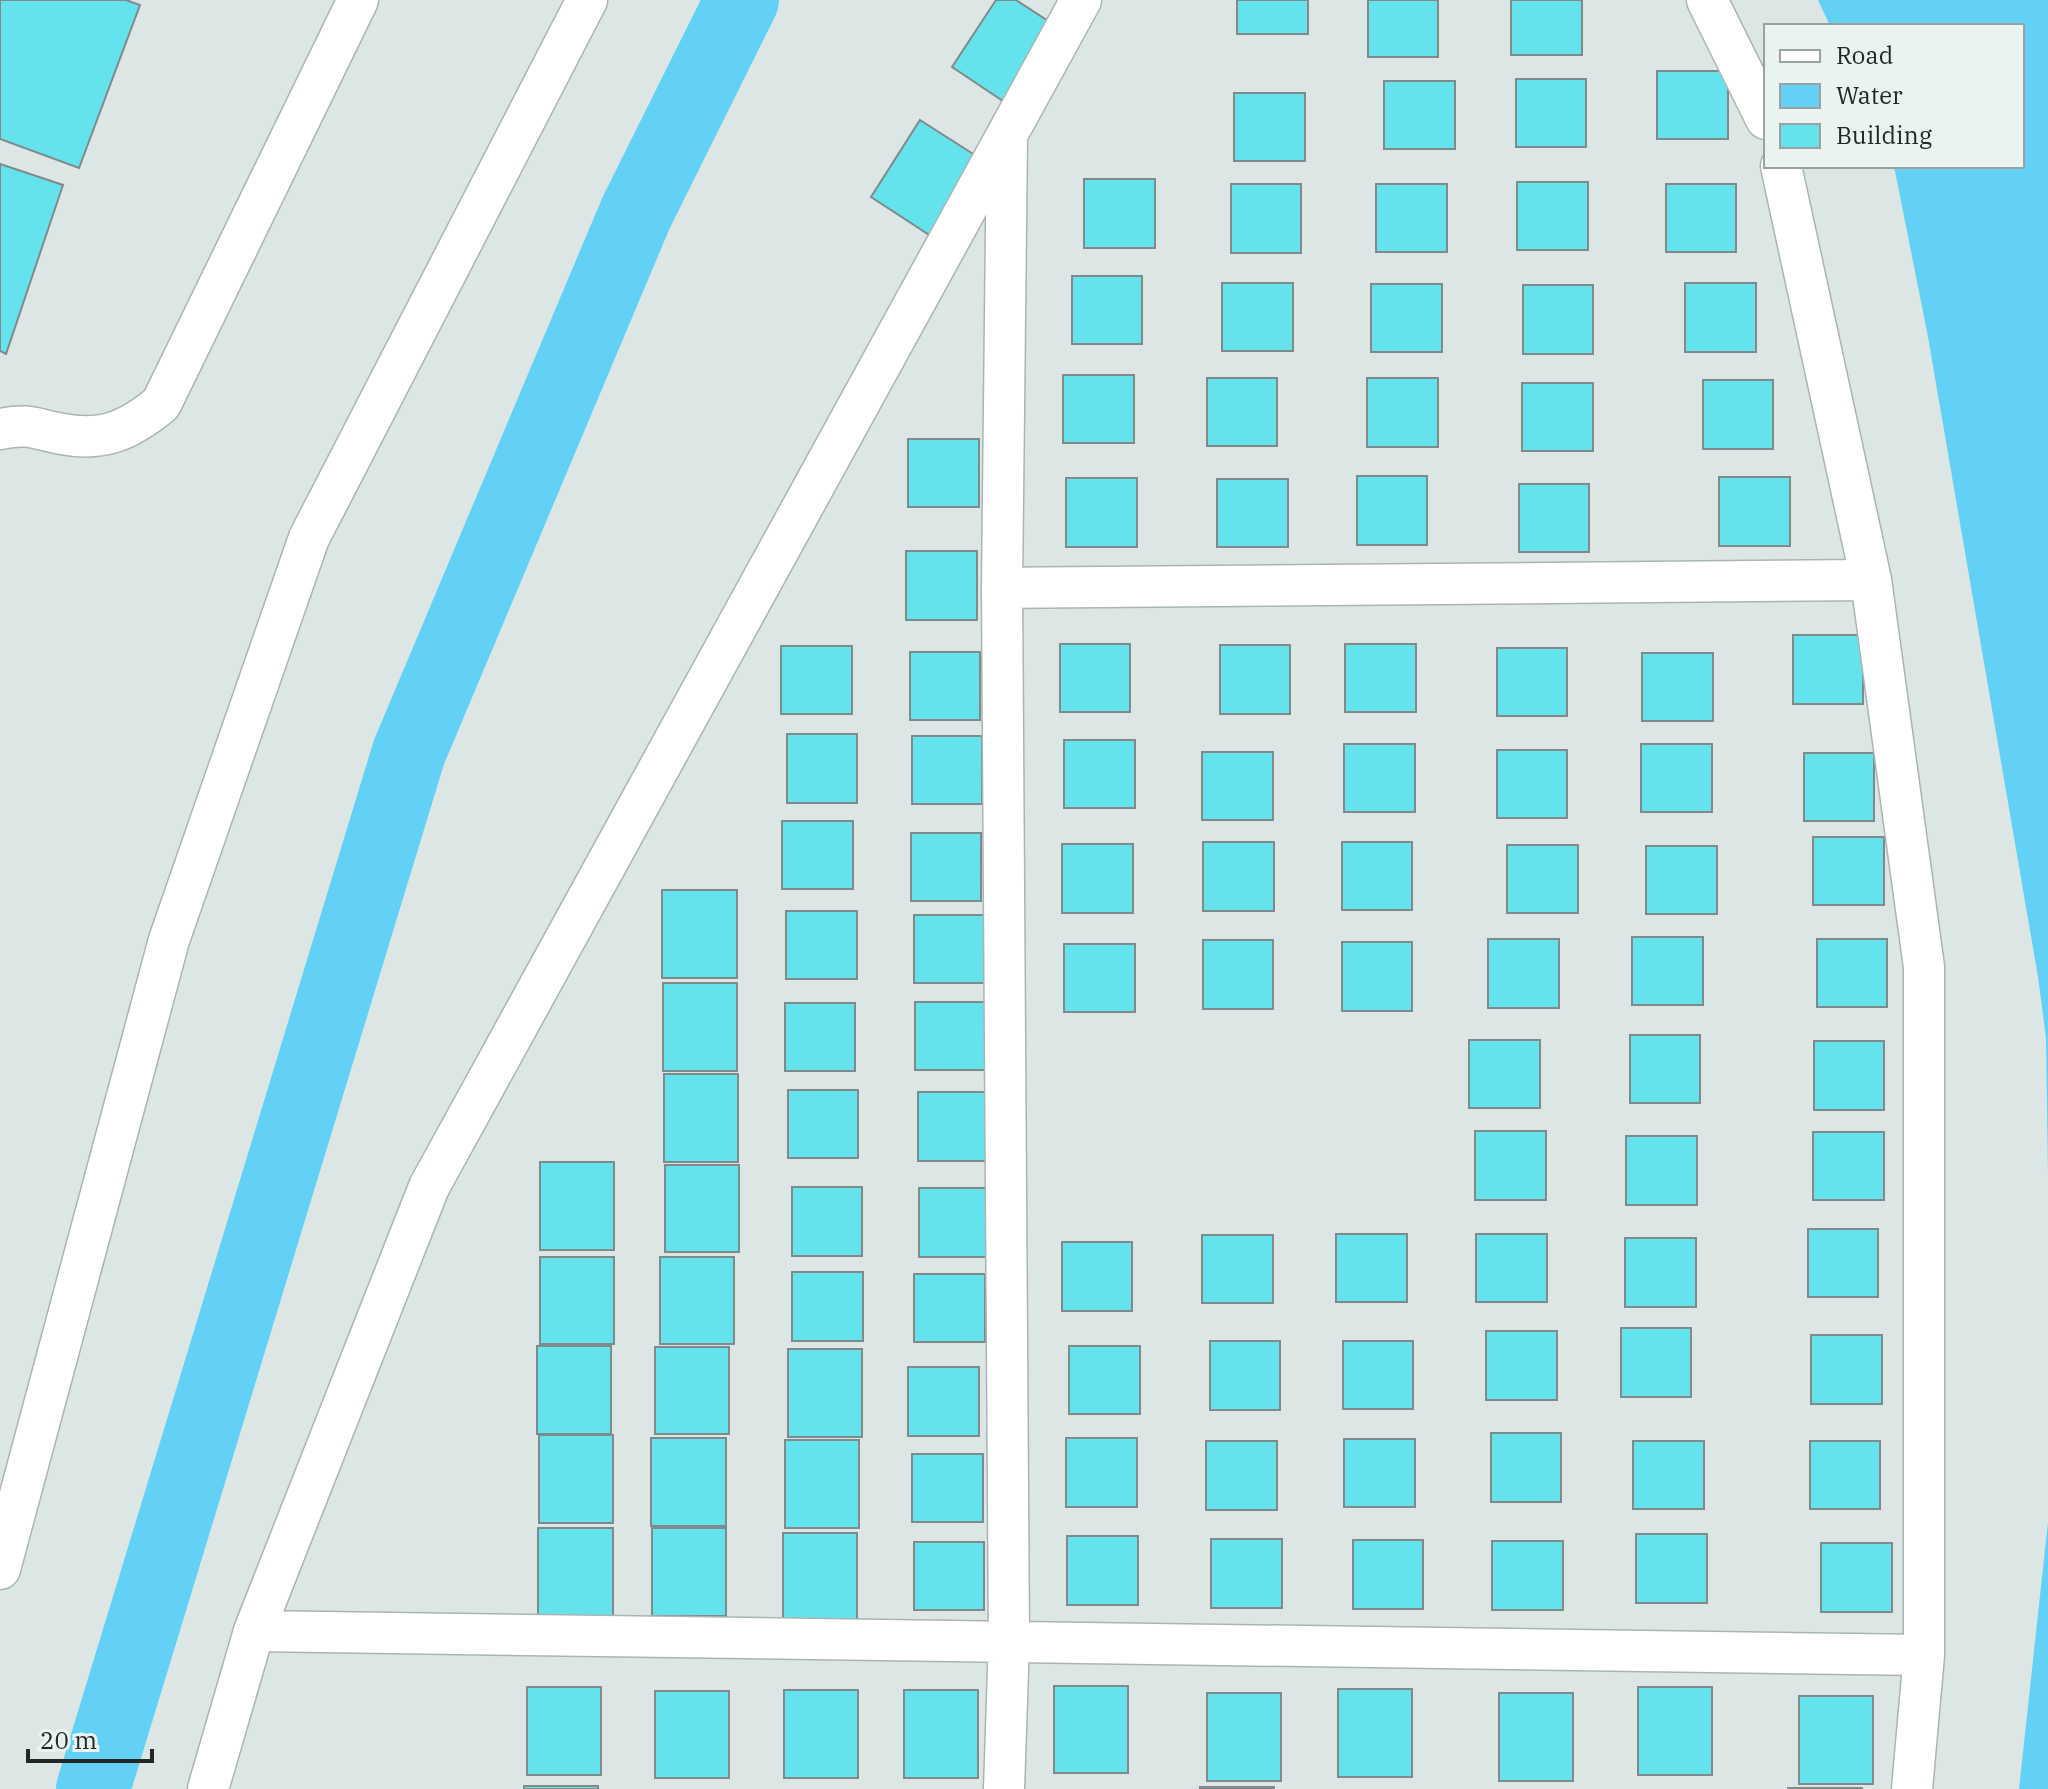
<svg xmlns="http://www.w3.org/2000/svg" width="2048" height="1789" font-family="'IBM Plex Serif',serif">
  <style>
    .water { fill: #63d1f5 }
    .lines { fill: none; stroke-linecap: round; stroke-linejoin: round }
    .river { stroke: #63d1f5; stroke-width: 74 }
    .building { fill: #65e3ed; stroke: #808a8b; stroke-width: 2 }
    .minor-casing { stroke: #aab5b3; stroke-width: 43 }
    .minor { stroke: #fff; stroke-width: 40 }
  </style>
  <rect width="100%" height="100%" fill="#dce7e5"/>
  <path class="water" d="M1818,0H2048V1177L2046,1038L2038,977L1928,337L1894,166H2022V26H1830Z
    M2048,1522V1789H2019Z"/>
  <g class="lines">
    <path class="river" d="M93,1789L409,752L636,213L742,0"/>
  </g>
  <path class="building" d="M0,0H126L140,5L79,168L0,139Z
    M996,0H1016L1062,30L1012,107L952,67Z
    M1237,0H1308V34H1237Z
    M1368,0H1438V57H1368Z
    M1511,0H1582V55H1511Z
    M1657,71H1728V139H1657Z
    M1516,79H1586V147H1516Z
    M1384,81H1455V149H1384Z
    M1234,93H1305V161H1234Z
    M920,120L981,159L931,236L871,197Z
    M0,164L63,185L6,354L0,351Z
    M1084,179H1155V248H1084Z
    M1517,182H1588V250H1517Z
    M1231,184H1301V253H1231Z
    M1376,184H1447V252H1376Z
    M1666,184H1736V252H1666Z
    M1072,276H1142V344H1072Z
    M1222,283H1293V351H1222Z
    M1685,283H1756V352H1685Z
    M1371,284H1442V352H1371Z
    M1523,285H1593V354H1523Z
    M1063,375H1134V443H1063Z
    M1207,378H1277V446H1207Z
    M1367,378H1438V447H1367Z
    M1703,380H1773V449H1703Z
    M1522,383H1593V451H1522Z
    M908,439H979V507H908Z
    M1357,476H1427V545H1357Z
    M1719,477H1790V546H1719Z
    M1066,478H1137V547H1066Z
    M1217,479H1288V547H1217Z
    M1519,484H1589V552H1519Z
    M906,551H977V620H906Z
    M1793,635H1863V704H1793Z
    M1060,644H1130V712H1060Z
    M1345,644H1416V712H1345Z
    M1220,645H1290V714H1220Z
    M781,646H852V714H781Z
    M1497,648H1567V716H1497Z
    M910,652H980V720H910Z
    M1642,653H1713V721H1642Z
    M787,734H857V803H787Z
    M912,736H982V804H912Z
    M1064,740H1135V808H1064Z
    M1344,744H1415V812H1344Z
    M1641,744H1712V812H1641Z
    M1497,750H1567V818H1497Z
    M1202,752H1273V820H1202Z
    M1804,753H1874V821H1804Z
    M782,821H853V889H782Z
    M911,833H981V901H911Z
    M1813,837H1884V905H1813Z
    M1203,842H1274V911H1203Z
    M1342,842H1412V910H1342Z
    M1062,844H1133V913H1062Z
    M1507,845H1578V913H1507Z
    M1646,846H1717V914H1646Z
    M662,890H737V978H662Z
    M786,911H857V979H786Z
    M914,915H984V983H914Z
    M1632,937H1703V1005H1632Z
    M1488,939H1559V1008H1488Z
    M1817,939H1887V1007H1817Z
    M1203,940H1273V1009H1203Z
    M1342,942H1412V1011H1342Z
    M1064,944H1135V1012H1064Z
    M663,983H737V1071H663Z
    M915,1002H986V1070H915Z
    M785,1003H855V1071H785Z
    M1630,1035H1700V1103H1630Z
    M1469,1040H1540V1108H1469Z
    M1814,1041H1884V1110H1814Z
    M664,1074H738V1162H664Z
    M788,1090H858V1158H788Z
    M918,1092H989V1161H918Z
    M1475,1131H1546V1200H1475Z
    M1813,1132H1884V1200H1813Z
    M1626,1136H1697V1205H1626Z
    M540,1162H614V1250H540Z
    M665,1165H739V1252H665Z
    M792,1187H862V1256H792Z
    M919,1188H990V1257H919Z
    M1808,1229H1878V1297H1808Z
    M1336,1234H1407V1302H1336Z
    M1476,1234H1547V1302H1476Z
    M1202,1235H1273V1303H1202Z
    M1625,1238H1696V1307H1625Z
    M1062,1242H1132V1311H1062Z
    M540,1257H614V1344H540Z
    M660,1257H734V1344H660Z
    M792,1272H863V1341H792Z
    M914,1274H985V1342H914Z
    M1621,1328H1691V1397H1621Z
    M1486,1331H1557V1400H1486Z
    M1811,1335H1882V1404H1811Z
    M1210,1341H1280V1410H1210Z
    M1343,1341H1413V1409H1343Z
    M537,1346H611V1434H537Z
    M1069,1346H1140V1414H1069Z
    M655,1347H729V1434H655Z
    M788,1349H862V1437H788Z
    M908,1367H979V1436H908Z
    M1491,1433H1561V1502H1491Z
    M539,1435H613V1523H539Z
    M651,1438H726V1526H651Z
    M1066,1438H1137V1507H1066Z
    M1344,1439H1415V1507H1344Z
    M785,1440H859V1528H785Z
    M1206,1441H1277V1510H1206Z
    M1633,1441H1704V1509H1633Z
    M1810,1441H1880V1509H1810Z
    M912,1454H983V1522H912Z
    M538,1528H613V1616H538Z
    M652,1528H726V1616H652Z
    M783,1533H857V1621H783Z
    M1636,1534H1707V1603H1636Z
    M1067,1536H1138V1605H1067Z
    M1211,1539H1282V1608H1211Z
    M1353,1540H1423V1609H1353Z
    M1492,1541H1563V1610H1492Z
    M914,1542H984V1610H914Z
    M1821,1543H1892V1612H1821Z
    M1054,1686H1128V1773H1054Z
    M527,1687H601V1775H527Z
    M1638,1687H1712V1775H1638Z
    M1338,1689H1412V1777H1338Z
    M784,1690H858V1778H784Z
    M904,1690H978V1778H904Z
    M655,1691H729V1778H655Z
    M1207,1693H1281V1781H1207Z
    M1499,1693H1573V1781H1499Z
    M1799,1696H1873V1784H1799Z
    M524,1786H598V1789H524Z
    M1200,1787H1274V1789H1200Z
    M1788,1788H1862V1789H1788Z"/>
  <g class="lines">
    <g class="minor-casing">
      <path id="minor" d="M1707,0L1766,119
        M1781,166L1871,580L1924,967V1655L1912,1789
        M0,429C31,423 34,429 62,434C104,442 129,430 161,404L358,0
        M1002,588L1871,580
        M0,1569L169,940L309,538L587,0
        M254,1631L1924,1655
        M208,1789L254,1631L429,1187L1081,0
        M1004,1789L1009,1641L1002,588L1007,137"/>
    </g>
    <use href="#minor" class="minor"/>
  </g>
  <rect x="1764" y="24" width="260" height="144" fill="#e9f4f2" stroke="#9aa2a0" stroke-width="2"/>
  <rect x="1780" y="50" width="40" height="12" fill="#ffffff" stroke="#9aa2a0" stroke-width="2"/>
  <text x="1836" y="64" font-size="24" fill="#232726">Road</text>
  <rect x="1780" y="84" width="40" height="24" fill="#63d1f5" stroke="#9aa2a0" stroke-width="2"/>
  <text x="1836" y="104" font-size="24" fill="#232726">Water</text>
  <rect x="1780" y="124" width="40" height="24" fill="#65e3ed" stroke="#9aa2a0" stroke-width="2"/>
  <text x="1836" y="144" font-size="24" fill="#232726">Building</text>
  <path d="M28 1749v12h124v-12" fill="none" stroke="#232726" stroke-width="4"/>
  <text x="40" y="1749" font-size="24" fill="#232726" stroke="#e9f4f2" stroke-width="6" paint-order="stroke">20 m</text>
</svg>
